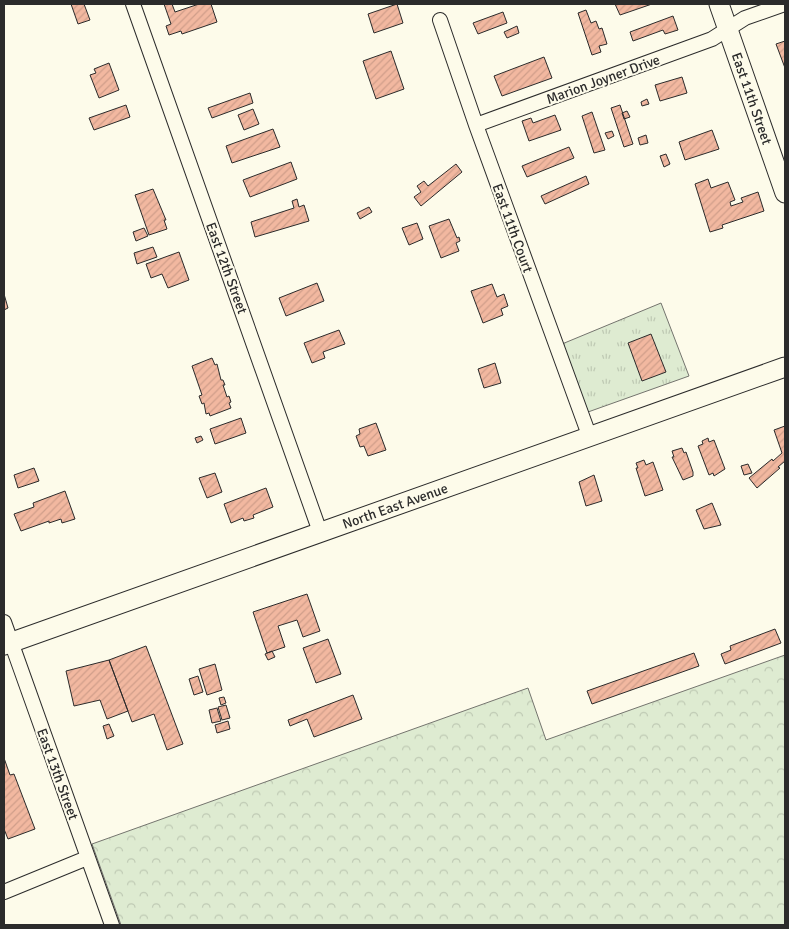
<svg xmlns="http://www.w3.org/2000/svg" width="789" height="929" font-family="Signika,sans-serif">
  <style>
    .grass { fill: url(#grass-tufts); stroke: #74746e }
    .forest { fill: url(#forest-crowns); stroke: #74746e }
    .building { fill: url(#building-hatch); stroke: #2b2b2b }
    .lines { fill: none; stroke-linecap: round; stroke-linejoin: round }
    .minor-casing { stroke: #2b2b2b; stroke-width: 16 }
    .secondary-casing { stroke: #2b2b2b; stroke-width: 21 }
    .minor { stroke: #fdfbea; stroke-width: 14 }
    .secondary { stroke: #fdfbea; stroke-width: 19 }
    .labels { text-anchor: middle; stroke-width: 4; stroke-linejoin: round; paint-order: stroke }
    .street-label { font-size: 14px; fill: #2b2b2b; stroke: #fdfbea }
  </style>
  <defs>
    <pattern id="grass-tufts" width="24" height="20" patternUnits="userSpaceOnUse" patternTransform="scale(1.25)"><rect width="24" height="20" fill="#deebd1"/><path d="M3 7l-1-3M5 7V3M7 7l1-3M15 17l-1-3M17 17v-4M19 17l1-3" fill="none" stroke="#bfcab4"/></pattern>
    <pattern id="forest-crowns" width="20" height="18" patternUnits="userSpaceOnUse" patternTransform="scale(1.25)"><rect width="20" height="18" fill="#deebd1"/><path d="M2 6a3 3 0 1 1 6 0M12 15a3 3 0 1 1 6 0" fill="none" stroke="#bfcab4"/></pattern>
    <pattern id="building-hatch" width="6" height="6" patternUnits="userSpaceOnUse" patternTransform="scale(1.25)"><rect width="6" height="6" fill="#f2b8a0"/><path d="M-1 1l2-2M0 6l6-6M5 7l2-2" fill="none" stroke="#d09e8a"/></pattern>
  </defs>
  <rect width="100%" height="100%" fill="#fdfbea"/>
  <path class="grass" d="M661,303L689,376L588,412L562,344Z"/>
  <path class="forest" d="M785,655V925H121L92,844L528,688L546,740Z"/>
  <path class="building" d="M71,4H84L90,20L78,24Z
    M164,4H172L175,12L199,4H211L217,22L182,34L181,31L169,35L166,26L171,24Z
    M397,4L403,23L374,33L368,14Z
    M615,4H652L620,15Z
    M586,10L591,23L596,21L599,29L602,28L607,44L599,46L601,52L592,55L578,13Z
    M503,12L507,23L478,34L473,23Z
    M673,16L678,30L665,34L663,30L633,41L630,32Z
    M517,26L519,33L507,38L504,32Z
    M785,41V68L776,44Z
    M391,51L404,89L376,99L363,61Z
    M544,57L552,78L502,96L494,76Z
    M109,63L119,90L99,98L90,75L96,73L94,69Z
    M682,77L687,93L660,101L655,85Z
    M250,93L253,103L212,118L208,108Z
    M647,99L649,104L642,106L641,102Z
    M126,105L130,117L94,130L89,118Z
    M620,105L633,144L624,147L611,108Z
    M253,109L259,124L244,130L238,115Z
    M627,111L630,117L624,119L622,113Z
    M592,112L605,150L594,153L582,116Z
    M555,115L561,130L529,141L522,121L531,118L533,123Z
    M273,129L280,147L232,163L226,146Z
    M712,130L719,149L685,160L679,142Z
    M612,131L614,136L608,139L605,133Z
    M646,135L648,143L640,145L638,138Z
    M569,147L574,158L527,177L522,166Z
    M666,154L670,164L664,167L660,156Z
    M291,162L297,179L250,197L243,180Z
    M456,164L462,172L421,206L414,197L421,192L417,186L424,181L428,186Z
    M586,176L589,184L545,204L541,196Z
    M708,179L711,188L728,182L735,200L730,202L731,206L743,202L741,198L758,192L764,211L722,225L723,228L710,232L695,184Z
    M153,189L166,220H164L167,229L149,235L135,195Z
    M297,199L299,207L304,205L309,221L255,237L251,222L294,208L292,201Z
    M369,207L372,212L360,219L357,213Z
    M449,219L457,238L459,237L460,241L456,243L459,251L441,258L429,226Z
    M417,223L423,239L409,245L402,228Z
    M144,228L148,236L136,241L133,232Z
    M153,247L157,257L137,264L134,253Z
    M179,252L189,280L168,288L162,274L151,278L146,264Z
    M317,283L324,301L286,316L279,298Z
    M492,284L497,297L504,294L508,306L501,309L503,315L483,323L471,291Z
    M4,294L8,308L4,310Z
    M339,330L345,344L323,352L325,358L312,363L304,343Z
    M651,334L666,372L642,381L628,343Z
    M212,358L215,365L217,364L221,380H223L225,385H223L227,397L229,396L231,402L229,403L231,408L210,416L209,413L206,414L204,403L202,404L199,396L202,395L192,366Z
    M495,363L501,383L484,388L478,369Z
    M241,418L246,433L215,444L210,429Z
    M376,423L386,450L368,456L364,446L360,447L356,436L360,434L359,429Z
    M785,426V461L778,467L780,468L757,488L749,478L772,459L773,461L782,453L774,430Z
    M201,436L203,440L197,443L195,438Z
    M708,438L709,442L714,440L725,469L714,476L713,473L709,475L698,446L703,444L702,441Z
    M682,448L684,453L686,452L693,472V476L683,480L672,457H674L672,451Z
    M644,460L646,465L653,462L663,490L645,496L636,468H638L636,463Z
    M748,464L752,473L744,475L741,466Z
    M34,468L39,481L18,488L14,475Z
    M215,473L222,492L207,498L199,478Z
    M594,475L602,501L586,506L579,482Z
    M266,488L273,507L253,515L254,518L244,521L243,518L231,523L224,504Z
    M65,491L75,519L62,523L61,519L49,523V521L21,531L14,514L34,507L33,503Z
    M712,503L721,525L704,529L696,510Z
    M307,594L320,631L303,637L297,620L278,626L285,647L267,653L253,612Z
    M775,629L781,643L725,664L721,654L731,650L730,646Z
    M328,639L341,674L316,683L303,648Z
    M146,646L183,744L167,750L154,714L132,722L109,660Z
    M272,651L275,657L268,660L265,654Z
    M694,653L699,666L592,704L587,691Z
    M109,660L128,711L107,719L100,700L74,706L66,671Z
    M215,664L222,690L207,695L199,669Z
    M198,676L203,692L194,695L189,679Z
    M353,695L362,719L314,737L307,719L290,726L288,720Z
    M224,697L226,703L221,705L219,698Z
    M226,705L230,718L222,720L218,707Z
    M217,708L221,721L212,723L209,710Z
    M228,721L230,729L217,733L215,725Z
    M109,724L114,736L107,739L103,726Z
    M4,758L10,775L14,774L35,829L8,839L4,829Z"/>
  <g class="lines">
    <g class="minor-casing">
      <path id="minor" d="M133,4L320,532
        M440,20L476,125L589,435
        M476,125L712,39L745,18L785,4
        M4,622L112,925
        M4,892L87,858"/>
    </g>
    <g class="secondary-casing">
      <g id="secondary">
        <path id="s1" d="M719,4L785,193"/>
        <path id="s2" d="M4,645L785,367"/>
      </g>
    </g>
    <use href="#minor" class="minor"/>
    <use href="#secondary" class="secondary"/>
  </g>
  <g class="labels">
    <g class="street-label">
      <text transform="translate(603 79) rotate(-20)" y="5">Marion Joyner Drive</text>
      <text dy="5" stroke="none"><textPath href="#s1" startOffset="100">East 11th Street</textPath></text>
      <text transform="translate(513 228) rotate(70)" y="5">East 11th Court</text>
      <text transform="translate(227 268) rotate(70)" y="5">East 12th Street</text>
      <text dy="5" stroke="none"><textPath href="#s2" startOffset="415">North East Avenue</textPath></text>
      <text transform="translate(58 774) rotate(70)" y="5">East 13th Street</text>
    </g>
  </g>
  <rect width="789" height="929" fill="none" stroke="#2b2b2b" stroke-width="10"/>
</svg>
